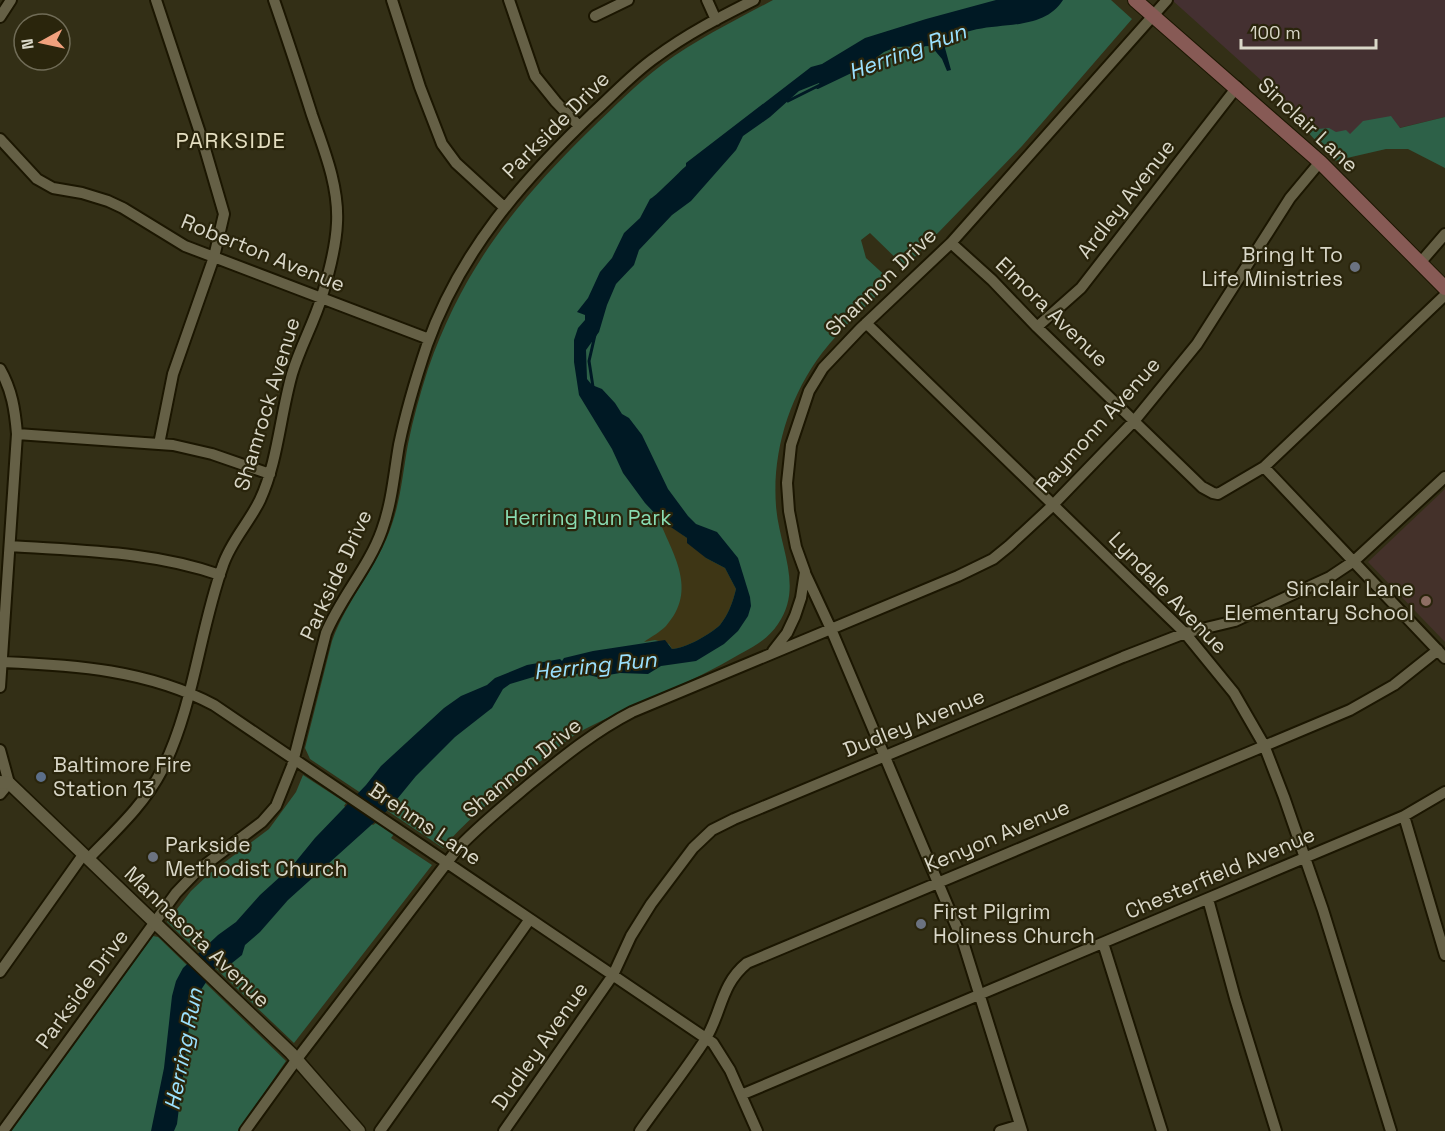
<svg xmlns="http://www.w3.org/2000/svg" width="1445" height="1131" font-family="'Space Grotesk',sans-serif">
  <style>
    .industrial { fill: #443031 }
    .education { fill: #44312a }
    .green { fill: #2d6148 }
    .sand { fill: #3e3615 }
    .water { fill: #001924 }
    .lines { fill: none; stroke-linecap: round; stroke-linejoin: round }
    .stream { stroke: #001924; stroke-width: 3 }
    .minor-casing { stroke: #1b1601; stroke-width: 14 }
    .tertiary-casing { stroke: #1b1601; stroke-width: 15 }
    .secondary-casing { stroke: #1b1601; stroke-width: 16 }
    .minor { stroke: #656046; stroke-width: 10 }
    .tertiary { stroke: #656046; stroke-width: 12 }
    .secondary { stroke: #875a55; stroke-width: 14 }
    .worship-dot { fill: #6b7280; stroke: #2a250c; stroke-width: 2 }
    .education-dot { fill: #8d6e63; stroke: #2a250c; stroke-width: 2 }
    .service-dot { fill: #5c6f8a; stroke: #2a250c; stroke-width: 2 }
    .labels { text-anchor: middle; stroke-width: 4.5; stroke-linejoin: round; paint-order: stroke }
    .street-label { font-size: 21px; fill: #d9d7c8; stroke: #2a250c }
    .poi-label { font-size: 21px; fill: #d9d7c8; stroke: #2a250c; text-anchor: start }
    .park-label { font-size: 21px; fill: #89dcb2; stroke: #2a250c }
    .water-label { font-size: 22px; font-style: italic; fill: #9be1ff; stroke: #2a250c }
    .neighbourhood-label { font-size: 22px; letter-spacing: 1.5px; fill: #e5dfc1; stroke: #2a250c }
  </style>
  <rect width="100%" height="100%" fill="#332f16"/>
  <path class="industrial" d="M1172,0H1445V117L1332,144Z"/>
  <path class="education" d="M1445,489V642L1368,562Z"/>
  <path class="green" d="M773,0H1111L1132,19L1022,146L905,267L870,233L861,240L866,258L891,281C868,305 842,327 822,353C789,397 772,452 776,506C779,547 804,587 778,624C768,639 755,646 740,654C690,684 636,703 585,729C568,738 553,752 537,764C504,790 470,816 443,848L310,759L305,748L332,641C347,599 378,567 392,524C401,498 403,471 408,444C413,419 420,394 428,369C463,269 514,205 589,131C613,108 636,84 663,64C697,39 736,20 773,0Z
    M1391,116L1400,128L1445,117V168L1408,149H1386L1334,161L1306,130L1329,128L1336,132L1346,130L1350,134L1363,121Z
    M303,775L346,803L344,806L373,825L376,823L394,834L391,838L432,865L294,1043L167,922L191,891L209,874L269,829L296,792Z
    M153,936L158,937L286,1061L238,1131H11Z"/>
  <path class="sand" d="M658,517L687,538L706,558L725,568L736,589C733,602 728,615 720,625C711,634 684,649 672,649L669,644L655,640L644,642C651,637 660,632 666,626C699,589 672,554 658,517Z"/>
  <path class="water" d="M996,0H1063C1037,41 969,12 945,48L951,70L947,71L942,59L931,46L896,47L884,52L864,67L818,89H816L820,85L819,83L799,91L770,117L743,136L736,150L691,201L672,215L639,250L634,265L616,284L607,305L599,332L586,350L587,379L592,385L602,389L615,403L622,414L629,418L642,435L668,489L688,516L696,524L717,532L738,558L750,597L751,606L748,616L738,631L724,644L696,661L661,666L648,674L620,673L597,677L580,673L558,679L540,675L510,684L503,689L492,708L455,737L416,776L389,809L288,900L260,932L245,945L242,955L232,963L216,967L195,999L190,1019L177,1124L174,1131H151L164,1068L172,996L176,981L183,968L218,935L236,922L260,895L293,865L315,838L366,785L381,766L444,708L461,696L487,685L495,678L527,665L560,659L562,661L564,658L593,651L665,640L672,649C684,649 711,634 720,625C728,615 733,602 736,589L725,568L706,558L687,543V538L662,521L645,503L623,473L612,449L579,395L574,362V340L578,328L585,320V315L577,312L588,298L600,272L612,258L624,233L640,218L650,199C654,198 680,171 686,166V163L811,67L822,64L865,38L926,19Z"/>
  <g class="lines">
    <path class="stream" d="M871,61L923,46
      M788,101L822,84
      M593,387L589,361L595,335"/>
    <g class="minor-casing">
      <path id="minor" d="M156,0L203,142L224,214L214,257L173,374L159,444
        M392,0L420,87L442,144L456,163L504,207
        M509,0L535,76L556,102L579,126
        M707,0L716,20
        M595,16L628,0
        M0,17L11,0
        M0,139L37,179L53,188L82,193L108,201L123,208L185,246L429,339
        M951,243L992,280L1037,327L1202,487L1213,493L1218,494L1264,467L1445,295
        M1420,263L1445,234
        M866,323L1185,633L1234,693L1264,745L1284,797L1323,910L1391,1131
        M1037,327L1081,288L1237,87
        M0,369C12,390 15,410 17,434L0,687
        M17,434L173,445L212,454L270,474
        M1264,467L1445,658
        M10,546C81,551 152,551 220,575
        M805,573L831,629L963,942L1022,1131
        M773,651L787,633L795,616L801,598L805,572L796,547L789,511L787,483L791,445L809,391L823,368L860,329L951,243L1167,0
        M2,662C75,665 148,670 214,705L713,1043L730,1070L757,1131
        M0,750L9,783L0,794
        M1404,816L1445,955
        M88,859C115,831 144,805 162,770C194,706 199,632 223,565C231,541 249,523 260,500C278,461 280,416 292,374C300,347 314,323 322,296C329,273 336,247 337,223C339,186 324,150 312,115C300,77 287,38 274,0
        M1208,899L1235,998L1276,1131
        M1103,943L1162,1131
        M0,972L83,855
        M741,1095L1404,816L1445,792
        M3,1131L176,893L197,871L262,822L276,806L292,766L326,633C341,597 369,567 382,530C392,502 394,474 399,445C406,411 416,378 427,345C460,252 522,181 592,114C613,95 633,73 656,57C687,34 720,17 754,0
        M245,1131L297,1059L459,847C481,824 506,804 531,783C563,757 595,731 632,712L958,576L993,559L1009,546L1050,508L1135,420L1197,344L1290,198L1320,162
        M380,1131L530,919
        M504,1131L613,975L631,936L651,904L693,848L712,830L734,819L1123,657L1185,633L1235,621L1330,577L1354,561L1445,477
        M640,1131C661,1101 685,1071 705,1040C722,1013 720,985 747,963L1350,710L1394,685L1438,650
        M1000,1131L1020,1125"/>
    </g>
    <g class="tertiary-casing">
      <path id="tertiary" d="M0,782L9,783L291,1053L359,1131"/>
    </g>
    <g class="secondary-casing">
      <path id="secondary" d="M1135,0L1320,162L1445,288"/>
    </g>
    <use href="#minor" class="minor"/>
    <use href="#tertiary" class="tertiary"/>
    <use href="#secondary" class="secondary"/>
  </g>
  <g class="worship-dot">
    <circle cx="1355" cy="267" r="6"/>
    <circle cx="153" cy="857" r="6"/>
    <circle cx="921" cy="924" r="6"/>
  </g>
  <circle class="education-dot" cx="1426" cy="601" r="6"/>
  <circle class="service-dot" cx="41" cy="777" r="6"/>
  <g class="labels">
    <g class="street-label">
      <text transform="translate(556 125) rotate(-45)" y="7">Parkside Drive</text>
      <text transform="translate(1308 125) rotate(43)" y="7">Sinclair Lane</text>
      <text transform="translate(1126 199) rotate(-52)" y="7">Ardley Avenue</text>
      <text transform="translate(263 253) rotate(22)" y="7">Roberton Avenue</text>
      <text transform="translate(881 282) rotate(-44)" y="7">Shannon Drive</text>
      <text transform="translate(1052 312) rotate(44)" y="7">Elmora Avenue</text>
      <text transform="translate(267 404) rotate(-73)" y="7">Shamrock Avenue</text>
      <text transform="translate(1098 425) rotate(-48)" y="7">Raymonn Avenue</text>
      <text transform="translate(336 575) rotate(-65)" y="7">Parkside Drive</text>
      <text transform="translate(1168 593) rotate(46)" y="7">Lyndale Avenue</text>
      <text transform="translate(914 723) rotate(-22)" y="7">Dudley Avenue</text>
      <text transform="translate(522 768) rotate(-39)" y="7">Shannon Drive</text>
      <text transform="translate(425 824) rotate(34)" y="7">Brehms Lane</text>
      <text transform="translate(997 836) rotate(-23)" y="7">Kenyon Avenue</text>
      <text transform="translate(1220 873) rotate(-23)" y="7">Chesterfield Avenue</text>
      <text transform="translate(197 937) rotate(44)" y="7">Mannasota Avenue</text>
      <text transform="translate(82 989) rotate(-54)" y="7">Parkside Drive</text>
      <text transform="translate(540 1046) rotate(-55)" y="7">Dudley Avenue</text>
    </g>
    <g class="poi-label">
      <text x="1343" y="262" text-anchor="end">Bring It To<tspan x="1343" dy="24">Life Ministries</tspan></text>
      <text x="1414" y="596" text-anchor="end">Sinclair Lane<tspan x="1414" dy="24">Elementary School</tspan></text>
      <text x="53" y="772">Baltimore Fire<tspan x="53" dy="24">Station 13</tspan></text>
      <text x="165" y="852">Parkside<tspan x="165" dy="24">Methodist Church</tspan></text>
      <text x="933" y="919">First Pilgrim<tspan x="933" dy="24">Holiness Church</tspan></text>
    </g>
    <g class="park-label">
      <text x="588" y="525">Herring Run Park</text>
    </g>
    <g class="water-label">
      <text transform="translate(907 51) rotate(-20)" y="8">Herring Run</text>
      <text transform="translate(595 665) rotate(-6)" y="8">Herring Run</text>
      <text transform="translate(183 1049) rotate(-79)" y="8">Herring Run</text>
    </g>
    <g class="neighbourhood-label">
      <text x="231" y="148">PARKSIDE</text>
    </g>
  </g>
  <g transform="translate(42 42) rotate(262)"><circle r="28" fill="#2a250c" stroke="#706c57" stroke-width="1.5"/>
  <path d="M0-4.5L10 22L0 15L-10 22Z" fill="#f1a17d"/>
  <text y="-9" font-size="16" font-weight="bold" text-anchor="middle" fill="#d9d7c8">N</text>
  </g>
  <path d="M1241 39v9h135v-9" fill="none" stroke="#d9d7c8" stroke-width="3"/>
  <text x="1250" y="39" font-size="18" fill="#d9d7c8" stroke="#2a250c" stroke-width="4.5" paint-order="stroke">100 m</text>
</svg>
